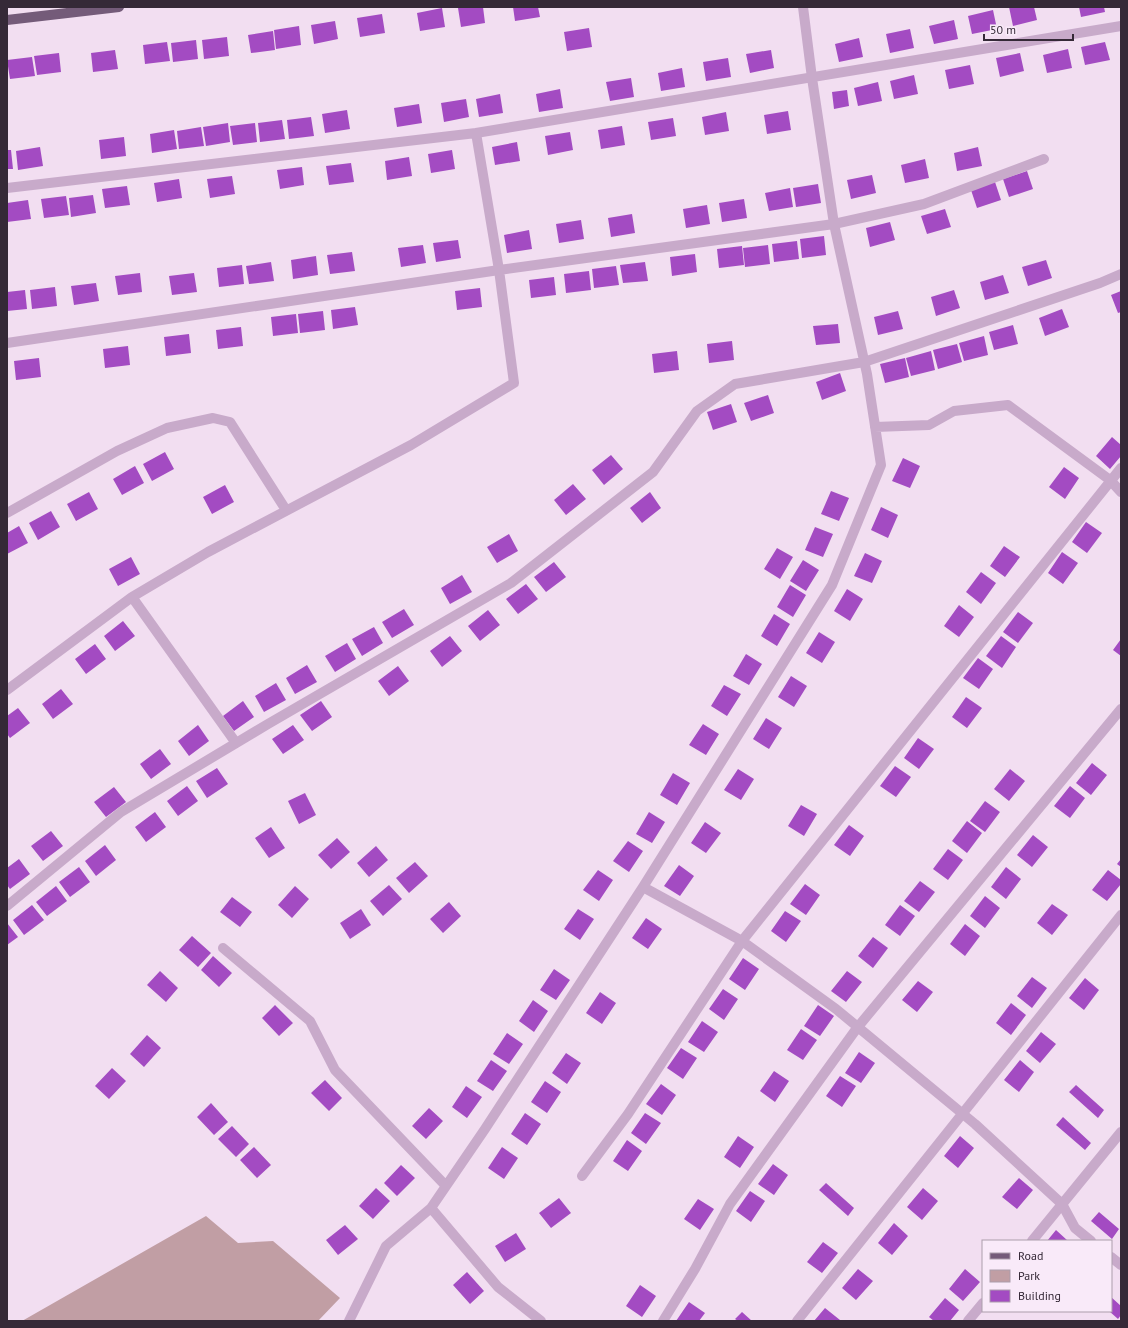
<svg xmlns="http://www.w3.org/2000/svg" width="1128" height="1328" font-family="'PT Sans',sans-serif">
  <style>
    .green { fill: #c19ea4 }
    .building { fill: #a34bc2 }
    .lines { fill: none; stroke-linecap: round; stroke-linejoin: round }
    .minor { stroke: #c8aaca; stroke-width: 10 }
    .major { stroke: #745b79; stroke-width: 10 }
  </style>
  <rect width="100%" height="100%" fill="#f2def1"/>
  <path class="green" d="M206,1216L238,1243L273,1241L340,1298L318,1321H22Z"/>
  <path class="building" d="M465,7H483L485,23L461,27L458,8Z
    M513,7H538L540,17L515,21Z
    M1009,7H1034L1037,20L1013,26Z
    M1079,7H1104L1105,12L1081,17Z
    M442,8L445,27L420,31L417,13Z
    M993,10L997,29L972,34L968,16Z
    M382,14L385,33L360,37L357,18Z
    M954,20L958,39L934,44L929,26Z
    M335,21L338,39L314,44L311,25Z
    M299,26L301,45L276,49L274,30Z
    M589,28L592,47L567,51L564,32Z
    M910,29L914,48L890,53L886,34Z
    M273,31L275,50L251,53L248,35Z
    M227,37L229,56L204,59L202,40Z
    M859,38L863,57L839,62L835,44Z
    M196,40L198,59L173,62L171,43Z
    M167,42L170,61L145,64L143,45Z
    M1105,42L1110,60L1085,65L1081,47Z
    M1068,49L1072,68L1047,73L1043,55Z
    M115,50L118,69L93,72L91,53Z
    M771,50L774,68L750,73L746,54Z
    M59,53L61,72L37,75L34,56Z
    M1020,53L1024,71L1000,77L996,58Z
    M32,57L35,76L10,79L7,60Z
    M728,58L731,77L706,81L703,62Z
    M970,65L974,84L949,89L945,70Z
    M682,68L685,87L661,91L658,73Z
    M914,75L918,94L894,99L890,81Z
    M631,78L634,97L610,101L606,82Z
    M878,82L882,101L858,106L854,88Z
    M560,89L563,108L539,112L536,94Z
    M847,90L849,106L834,109L832,92Z
    M500,94L503,113L479,117L476,99Z
    M466,99L469,117L444,122L441,103Z
    M419,104L422,123L397,127L394,108Z
    M347,110L350,129L325,133L322,114Z
    M788,111L791,130L767,134L764,115Z
    M726,112L729,131L705,135L702,117Z
    M311,117L314,136L289,139L287,120Z
    M673,118L676,136L651,140L648,122Z
    M282,120L285,139L260,142L258,123Z
    M228,123L230,142L206,146L203,127Z
    M255,123L257,142L233,145L230,126Z
    M622,126L625,145L601,149L598,130Z
    M201,127L204,146L179,149L177,131Z
    M174,130L177,149L152,153L150,134Z
    M570,132L573,150L548,155L545,136Z
    M124,137L126,156L101,159L99,140Z
    M517,142L520,161L495,165L492,147Z
    M40,147L43,166L18,170L16,151Z
    M978,147L982,166L957,171L954,153Z
    M7,150H11L13,169H7Z
    M452,150L455,169L431,173L428,154Z
    M409,157L412,176L387,180L385,161Z
    M925,159L929,178L905,183L901,165Z
    M351,163L354,182L329,185L326,166Z
    M302,167L304,185L280,189L277,170Z
    M1027,171L1033,189L1009,197L1003,179Z
    M872,175L876,193L851,199L847,180Z
    M232,176L235,194L210,198L207,179Z
    M179,179L182,198L157,202L154,183Z
    M995,182L1001,200L977,208L971,190Z
    M818,184L821,203L796,207L793,188Z
    M127,186L130,205L105,208L102,189Z
    M790,188L793,207L769,211L765,193Z
    M93,195L96,213L71,217L69,198Z
    M66,196L69,215L44,218L41,199Z
    M744,199L747,218L722,222L719,203Z
    M28,200L31,219L7,222V203Z
    M707,205L710,224L686,228L683,209Z
    M945,209L951,227L927,234L921,216Z
    M632,214L635,233L611,237L608,218Z
    M581,220L584,239L559,243L556,224Z
    M890,222L895,240L870,247L866,228Z
    M529,230L532,249L507,253L504,235Z
    M824,236L826,255L802,258L800,239Z
    M458,240L461,258L436,262L433,243Z
    M797,241L799,259L774,262L772,244Z
    M423,245L426,263L401,267L398,248Z
    M768,245L770,264L745,267L743,248Z
    M742,246L744,265L719,268L717,249Z
    M352,252L355,271L330,274L327,255Z
    M695,254L697,272L672,276L670,257Z
    M316,256L318,275L293,279L291,260Z
    M1046,260L1052,278L1028,286L1022,267Z
    M271,262L274,281L249,284L246,266Z
    M645,262L648,281L623,283L620,265Z
    M242,265L244,284L219,287L217,268Z
    M616,266L619,285L594,288L592,269Z
    M589,271L591,290L566,293L564,274Z
    M140,273L142,292L118,295L115,276Z
    M194,273L197,292L172,295L169,276Z
    M1003,275L1009,293L985,300L980,282Z
    M554,277L556,295L531,298L529,280Z
    M96,283L99,301L74,305L71,286Z
    M55,287L57,306L32,309L30,290Z
    M480,288L482,307L457,310L455,291Z
    M25,290L27,309L7,311V292Z
    M954,290L960,308L936,316L931,297Z
    M1121,291V312L1118,313L1111,295Z
    M355,307L358,325L333,329L331,310Z
    M1062,309L1069,327L1045,336L1039,318Z
    M323,311L325,330L300,333L298,314Z
    M898,311L903,329L878,335L874,317Z
    M296,314L298,333L273,336L271,317Z
    M838,324L840,343L816,345L813,326Z
    M1013,325L1018,344L994,350L989,332Z
    M241,327L243,346L218,349L216,330Z
    M189,334L191,353L166,356L164,337Z
    M984,336L988,355L964,361L959,343Z
    M732,341L734,360L709,363L707,344Z
    M957,344L962,362L938,369L933,350Z
    M128,346L130,365L105,368L103,349Z
    M677,351L679,370L654,373L652,354Z
    M931,351L935,370L911,376L906,358Z
    M39,358L41,377L16,380L14,361Z
    M905,358L909,377L885,383L880,364Z
    M840,373L846,391L822,400L816,382Z
    M768,395L774,413L751,421L744,403Z
    M731,404L737,422L713,430L707,412Z
    M1112,437L1121,445V456L1110,469L1096,456Z
    M165,452L174,469L152,481L143,464Z
    M611,455L623,469L604,485L592,470Z
    M903,458L920,466L910,488L892,481Z
    M135,466L144,483L122,495L113,479Z
    M1064,467L1079,478L1065,499L1049,487Z
    M573,484L586,499L566,515L554,500Z
    M225,485L234,502L212,514L203,497Z
    M831,491L849,498L839,521L821,514Z
    M89,492L98,509L76,521L67,504Z
    M650,492L661,508L642,523L630,508Z
    M881,507L898,515L888,538L871,530Z
    M51,511L60,527L38,540L29,523Z
    M1086,522L1102,533L1087,553L1072,542Z
    M19,526L28,543L7,554V533Z
    M815,527L833,534L823,557L805,550Z
    M509,534L518,551L497,563L487,547Z
    M1004,546L1020,557L1005,577L990,566Z
    M777,548L793,557L780,579L764,569Z
    M1062,552L1078,563L1063,584L1048,573Z
    M865,553L882,561L872,583L854,576Z
    M131,557L140,574L118,586L109,569Z
    M803,560L819,570L806,591L790,581Z
    M554,562L566,577L546,592L534,577Z
    M981,572L996,583L981,604L966,592Z
    M462,575L472,592L450,604L441,588Z
    M526,584L538,599L518,614L506,599Z
    M790,585L806,595L793,617L777,607Z
    M847,589L863,599L850,621L834,611Z
    M959,605L974,617L959,637L944,626Z
    M404,609L414,625L392,638L382,622Z
    M488,610L500,625L480,641L468,626Z
    M1018,612L1033,623L1018,643L1003,632Z
    M774,614L790,624L777,646L761,636Z
    M123,621L135,636L115,651L104,636Z
    M374,627L383,643L362,656L352,639Z
    M819,632L835,642L822,663L806,653Z
    M450,636L462,651L442,667L430,651Z
    M1001,636L1016,647L1002,668L986,656Z
    M1121,639V656L1113,650Z
    M347,643L356,659L335,672L325,656Z
    M95,644L106,659L86,674L75,659Z
    M746,654L762,664L749,685L733,676Z
    M978,658L993,669L979,689L963,678Z
    M307,665L317,682L295,694L286,678Z
    M398,666L409,681L389,696L378,681Z
    M791,676L807,686L794,707L778,697Z
    M276,683L286,700L264,712L255,696Z
    M724,685L741,694L727,716L711,706Z
    M61,689L73,704L53,719L42,704Z
    M966,697L982,708L967,728L952,717Z
    M243,701L254,717L234,731L223,716Z
    M321,701L332,717L312,731L300,715Z
    M18,708L30,723L10,738L7,734V716Z
    M766,718L782,728L769,749L753,739Z
    M703,724L719,734L706,755L689,745Z
    M198,725L209,741L189,756L178,741Z
    M293,725L304,740L283,754L272,739Z
    M918,738L934,749L919,769L904,758Z
    M160,749L171,764L151,779L140,764Z
    M1092,763L1107,775L1091,795L1076,783Z
    M895,766L911,777L896,797L880,786Z
    M217,768L228,784L207,798L196,781Z
    M738,769L754,779L741,800L724,790Z
    M1010,769L1025,781L1009,801L994,789Z
    M673,773L690,783L677,805L660,795Z
    M187,786L198,801L178,816L167,801Z
    M1070,786L1085,798L1070,818L1054,806Z
    M114,787L126,802L106,817L94,802Z
    M305,793L316,815L299,824L288,801Z
    M985,801L1000,812L985,832L970,821Z
    M801,805L817,814L804,836L788,826Z
    M155,812L166,827L146,842L135,827Z
    M649,812L665,822L652,843L636,834Z
    M967,821L982,833L967,853L952,841Z
    M705,822L721,833L706,853L691,843Z
    M849,825L864,836L850,856L834,845Z
    M271,827L285,848L269,858L255,838Z
    M51,831L63,846L43,861L31,846Z
    M1033,835L1048,847L1032,867L1017,855Z
    M337,838L350,852L331,869L318,855Z
    M628,841L643,851L629,872L613,861Z
    M105,845L116,860L96,876L85,861Z
    M376,846L388,860L369,877L357,863Z
    M948,849L963,860L948,880L933,869Z
    M19,859L30,874L10,889L7,885V868Z
    M1121,859V867L1117,864Z
    M415,862L428,876L409,893L396,878Z
    M679,865L694,876L680,896L664,886Z
    M79,867L90,882L70,897L59,882Z
    M1006,867L1021,879L1006,899L991,887Z
    M598,870L613,880L599,901L583,890Z
    M1108,870L1121,880V884L1107,901L1092,890Z
    M920,881L935,892L919,912L904,901Z
    M805,884L820,895L806,915L790,904Z
    M389,885L402,899L383,916L370,901Z
    M56,886L67,901L47,916L36,902Z
    M295,886L309,899L292,918L278,905Z
    M985,896L1000,908L985,928L970,916Z
    M232,897L252,912L240,927L220,912Z
    M449,902L461,916L443,933L430,919Z
    M1052,904L1068,915L1052,935L1037,923Z
    M32,905L44,920L24,935L13,920Z
    M900,905L915,916L900,936L885,925Z
    M361,909L371,925L350,939L340,923Z
    M578,909L594,919L580,940L564,929Z
    M785,911L801,921L786,942L771,931Z
    M646,918L662,929L648,949L632,938Z
    M7,923L18,937L7,945Z
    M965,924L980,936L965,956L950,944Z
    M192,936L211,953L198,967L179,950Z
    M873,937L888,948L873,968L858,956Z
    M213,956L232,973L219,987L201,970Z
    M743,958L759,969L745,990L729,979Z
    M554,969L570,980L556,1000L540,990Z
    M160,971L178,988L166,1002L147,985Z
    M847,971L862,982L846,1002L831,991Z
    M1032,977L1047,988L1032,1008L1017,996Z
    M1085,978L1099,990L1084,1010L1069,998Z
    M918,981L933,992L917,1012L902,1000Z
    M723,989L738,999L724,1020L709,1009Z
    M600,992L616,1003L602,1024L586,1013Z
    M533,1000L548,1011L534,1032L519,1021Z
    M1011,1003L1026,1015L1011,1035L996,1023Z
    M275,1005L293,1023L279,1036L262,1018Z
    M818,1005L834,1016L820,1036L804,1026Z
    M702,1021L718,1032L704,1052L688,1042Z
    M801,1029L817,1040L803,1060L787,1050Z
    M1041,1032L1056,1044L1040,1063L1026,1051Z
    M507,1033L523,1044L509,1064L493,1054Z
    M147,1035L161,1048L144,1067L130,1054Z
    M681,1048L697,1058L683,1079L667,1068Z
    M859,1052L875,1063L861,1083L845,1073Z
    M566,1053L581,1063L567,1084L552,1073Z
    M491,1060L507,1071L493,1091L477,1081Z
    M1020,1060L1034,1072L1019,1092L1004,1080Z
    M112,1068L126,1081L109,1099L95,1086Z
    M774,1071L789,1081L775,1102L760,1091Z
    M840,1076L856,1086L842,1107L826,1096Z
    M325,1080L342,1098L329,1111L311,1093Z
    M545,1081L561,1092L547,1113L531,1102Z
    M661,1084L676,1095L662,1115L646,1104Z
    M1076,1085L1104,1110L1098,1118L1069,1092Z
    M466,1086L482,1097L467,1118L452,1107Z
    M211,1103L228,1122L214,1135L197,1117Z
    M429,1108L443,1121L426,1139L412,1126Z
    M525,1113L541,1124L527,1145L511,1134Z
    M645,1113L661,1123L646,1144L631,1133Z
    M1063,1117L1091,1143L1085,1150L1056,1125Z
    M232,1126L249,1144L236,1157L218,1139Z
    M738,1136L754,1147L740,1168L724,1157Z
    M960,1136L974,1148L958,1168L944,1156Z
    M627,1140L642,1151L628,1171L613,1161Z
    M254,1147L271,1165L257,1178L240,1160Z
    M502,1147L518,1158L504,1179L488,1168Z
    M773,1164L788,1175L774,1195L758,1184Z
    M401,1165L415,1178L397,1196L384,1183Z
    M1019,1178L1033,1190L1017,1209L1002,1197Z
    M826,1183L854,1208L848,1216L819,1190Z
    M376,1188L390,1201L373,1219L359,1206Z
    M923,1188L938,1201L922,1220L907,1207Z
    M750,1191L765,1201L751,1222L736,1211Z
    M559,1198L571,1213L551,1228L539,1213Z
    M698,1199L714,1209L700,1230L684,1219Z
    M1099,1212L1119,1229L1112,1239L1091,1221Z
    M894,1223L908,1236L892,1255L878,1243Z
    M345,1225L358,1239L338,1255L326,1240Z
    M1056,1230L1068,1241H1047Z
    M516,1233L526,1249L505,1262L495,1246Z
    M823,1242L838,1253L822,1273L807,1262Z
    M858,1269L873,1281L856,1300L842,1288Z
    M965,1269L980,1282L963,1301L949,1289Z
    M467,1272L484,1291L470,1304L453,1285Z
    M640,1285L656,1296L642,1317L626,1306Z
    M1111,1297L1121,1306V1315L1118,1319L1109,1311H1111Z
    M945,1298L959,1310L950,1321H934L929,1317Z
    M689,1302L705,1313L699,1321H676Z
    M825,1308L840,1320L839,1321H814Z
    M742,1312L752,1321H738L735,1319Z"/>
  <g class="lines">
    <path class="minor" d="M7,188L476,133L1121,26
      M7,343L499,270L834,224L924,204L1044,159
      M875,427L929,425L954,411L1008,405L1110,480L1121,492
      M7,513L117,451L167,428L213,418L230,422L286,510
      M132,597L236,743
      M7,690L132,597L208,552L411,445L514,383L499,270L476,133
      M643,887L742,941L836,1009L975,1124L1062,1204L1075,1228L1091,1241
      M7,906L121,812L268,724L511,583L653,472L697,411L735,384L864,362L1100,283L1121,274
      M223,948L310,1021L335,1070L446,1186
      M582,1176L628,1114L742,941L1121,468
      M431,1208L498,1287L541,1321
      M1032,1241L1121,1132
      M1111,1257L1121,1265
      M349,1321L386,1246L431,1208L485,1129L643,887L832,585L881,465L867,374L834,224L812,78L803,7
      M663,1321L695,1269L730,1204L857,1028L1121,709
      M797,1321L1121,915
      M968,1321L983,1303"/>
    <path class="major" d="M7,20L119,7"/>
  </g>
  <rect width="1128" height="1328" fill="none" stroke="#352937" stroke-width="16"/>
  <rect x="982" y="1240" width="130" height="72" fill="#f9eaf9" stroke="#ab9dab"/>
  <rect x="990" y="1253" width="20" height="6" fill="#745b79" stroke="#ab9dab"/>
  <text x="1018" y="1260" font-size="12" fill="#352937">Road</text>
  <rect x="990" y="1270" width="20" height="12" fill="#c19ea4" stroke="#ab9dab"/>
  <text x="1018" y="1280" font-size="12" fill="#352937">Park</text>
  <rect x="990" y="1290" width="20" height="12" fill="#a34bc2" stroke="#ab9dab"/>
  <text x="1018" y="1300" font-size="12" fill="#352937">Building</text>
  <path d="M984 34v6h89v-6" fill="none" stroke="#352937" stroke-width="2"/>
  <text x="990" y="34" font-size="12" fill="#352937" stroke="#f9eaf9" stroke-width="3" paint-order="stroke">50 m</text>
</svg>
